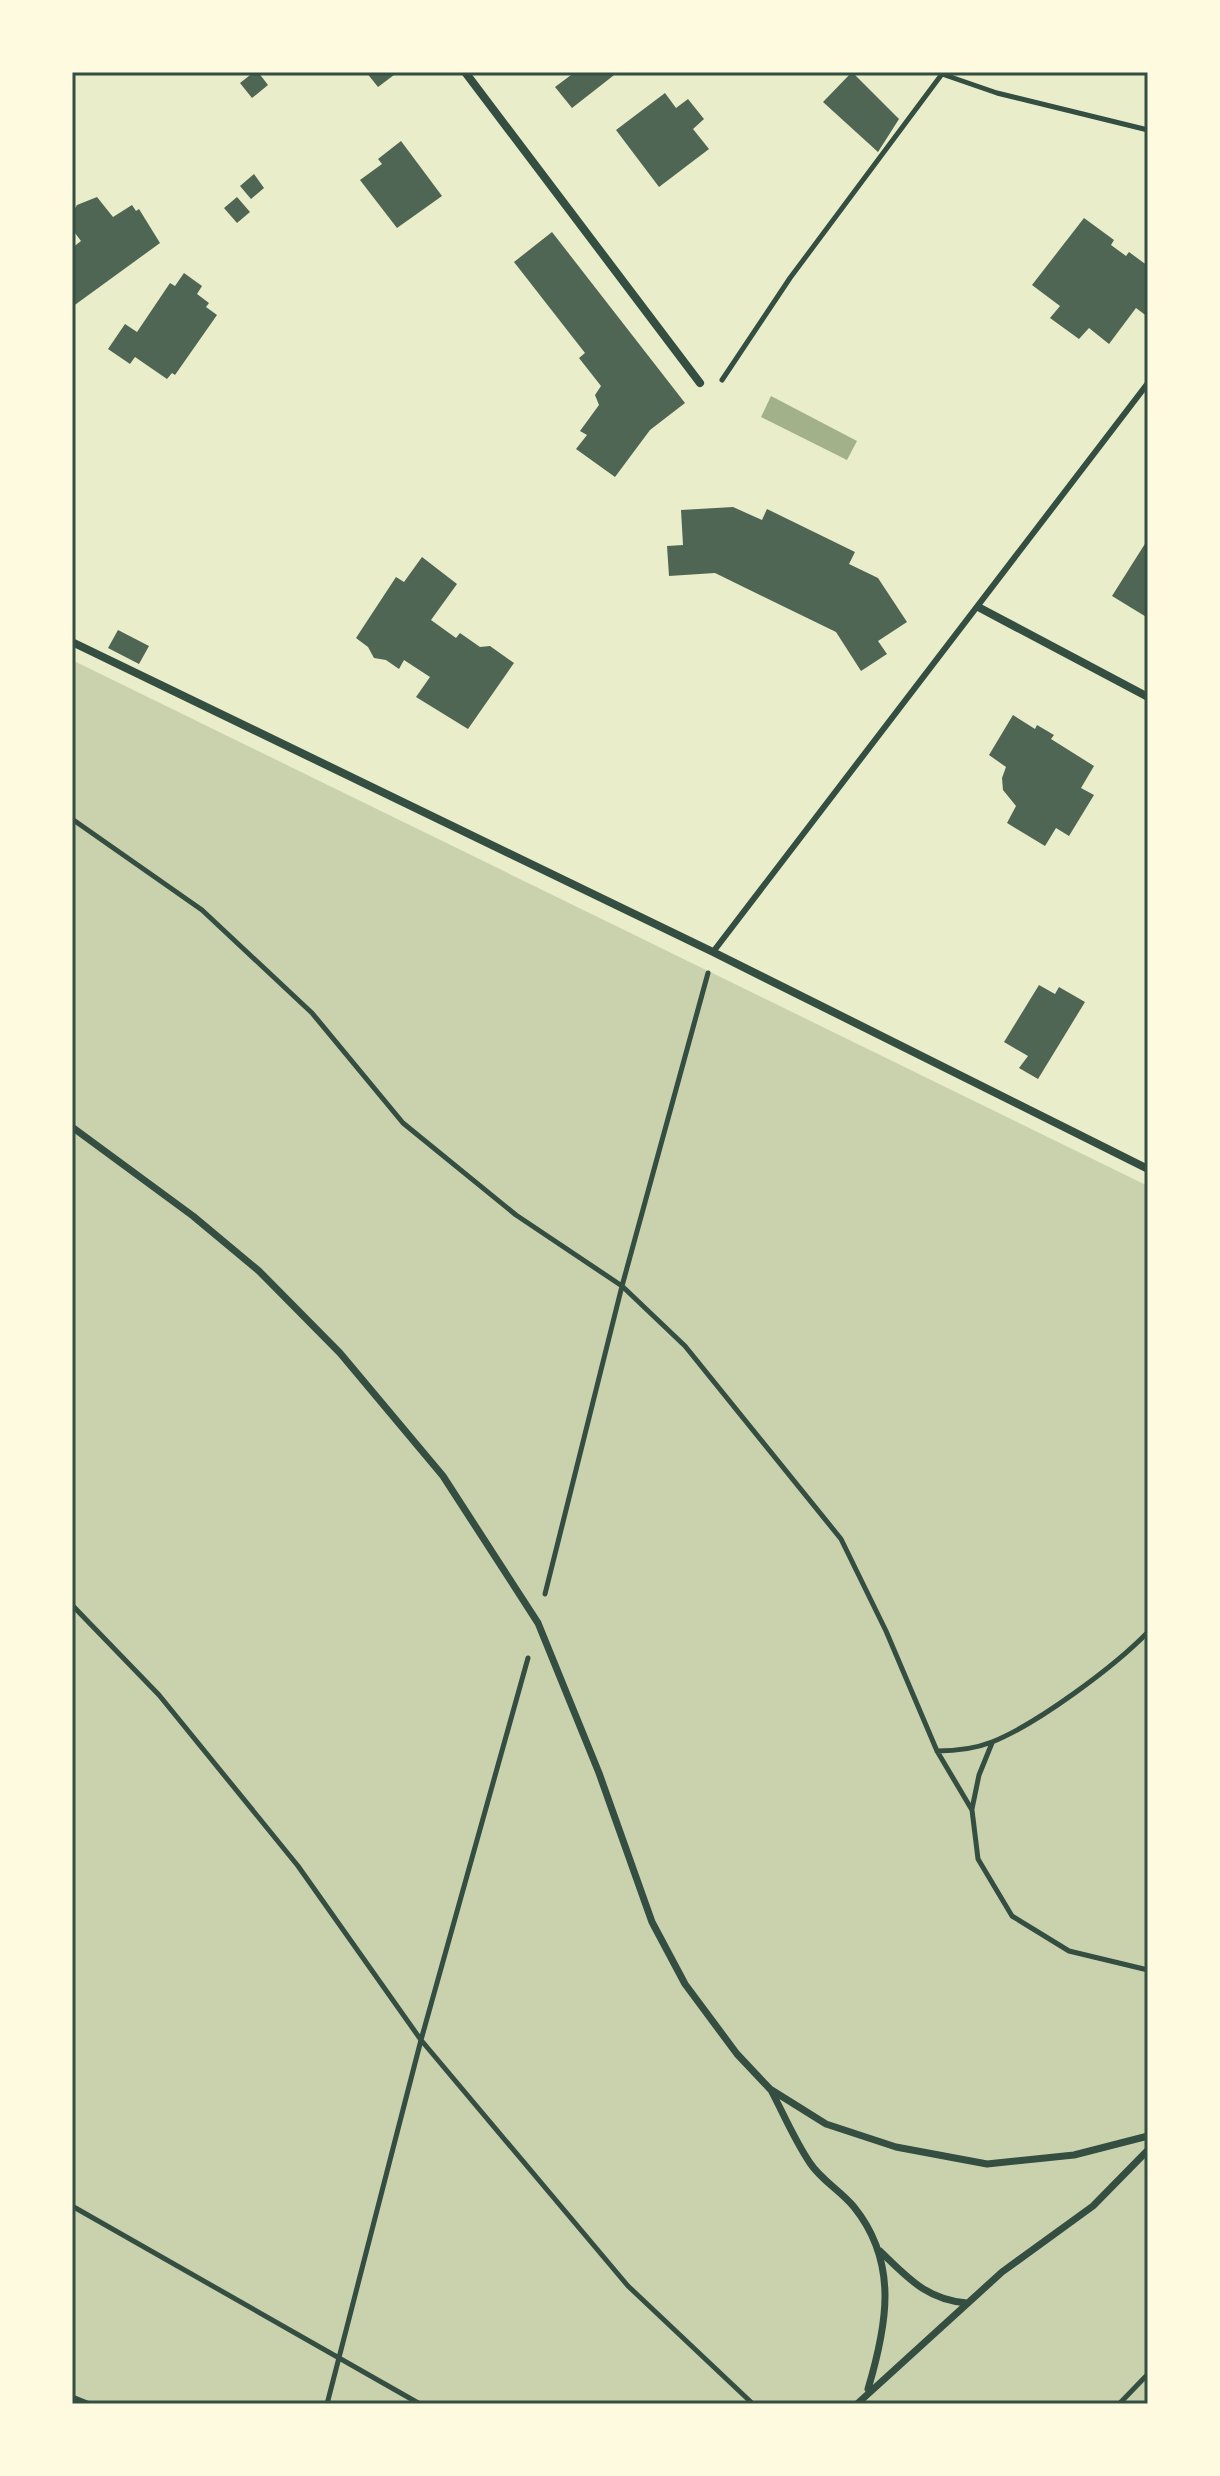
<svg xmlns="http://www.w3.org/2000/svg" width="1220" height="2476" font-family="'Public Sans',sans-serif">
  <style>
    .green { fill: #cad2ad }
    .water { fill: #a3b18a }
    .building { fill: #4f6655 }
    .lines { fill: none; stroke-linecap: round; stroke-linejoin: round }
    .path { stroke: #344e41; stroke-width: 5 }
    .service { stroke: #344e41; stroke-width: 6 }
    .pedestrian { stroke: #344e41; stroke-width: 7 }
    .minor { stroke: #344e41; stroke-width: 8 }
    .neatline { fill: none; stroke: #344e41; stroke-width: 3 }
  </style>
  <rect width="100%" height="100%" fill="#e9edc9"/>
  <path class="green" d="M72,660L1148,1186V2404H72Z"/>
  <path class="water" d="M771,396L857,441L847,460L761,417Z"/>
  <path class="building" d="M254,72H258L268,85L252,98L240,83Z
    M366,72H398L378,87Z
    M575,72H618L572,108L555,87Z
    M852,72L899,119L878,152L823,102Z
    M665,93L676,108L688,99L704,119L693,129L709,149L659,187L616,130Z
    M401,141L442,196L397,228L360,180L382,164L378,159Z
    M254,174L264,188L251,199L240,186Z
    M97,197L113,217L132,205L136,211L139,209L160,243L72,307V248L81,241L72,229V213L77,205Z
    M237,197L250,212L237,223L224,208Z
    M1084,218L1114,240L1111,245L1126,256L1129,252L1148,266V317L1136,308L1109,344L1089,328L1079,339L1050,318L1060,306L1032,285Z
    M552,232L685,403L650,430L615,477L576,449L587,435L580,431L599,405L595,395L601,386L579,358L585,353L514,262Z
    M184,273L202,286L197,294L209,303L206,307L217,315L175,375L172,373L167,379L135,357L130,364L108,349L125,324L137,332L170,283L175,286Z
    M733,507L762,520L767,509L855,552L849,564L878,578L907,622L878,641L887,654L861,671L836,632L715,573L669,576L667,546L683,545L681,510Z
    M1148,539V618L1112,596Z
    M422,557L457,584L431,620L456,638L460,633L480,647L490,646L514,663L468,729L416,697L430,677L404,660L399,669L386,660L374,658L368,647L356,638L396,577L404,582Z
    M118,630L149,646L139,664L108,648Z
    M1013,715L1035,729L1037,725L1054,735L1051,739L1094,766L1081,788L1094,795L1069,836L1056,828L1045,846L1007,823L1016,806L1003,790L1002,778L1006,767L989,755Z
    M1039,985L1055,994L1059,987L1085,1002L1038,1079L1019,1068L1028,1056L1004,1042Z"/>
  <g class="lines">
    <path class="path" d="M722,380L790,278L942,74L997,93L1148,130
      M72,819L202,910L312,1013L403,1123L516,1215L622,1286L685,1346L841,1539L886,1631L937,1751L972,1810L978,1859L1012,1916L1069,1951L1148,1970
      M545,1594L622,1286L708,973
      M72,1605L159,1695L298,1866L421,2040L628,2286L753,2404
      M937,1751C956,1751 974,1749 992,1742C1037,1724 1114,1667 1148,1632
      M972,1809L979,1775L992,1743
      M72,2206L420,2404
      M327,2404L421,2040L528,1658
      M1119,2404L1148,2374"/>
    <path class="service" d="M713,952L1148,383"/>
    <path class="pedestrian" d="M72,1127L193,1216L259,1271L340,1353L443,1476L538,1623L599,1773L652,1922L685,1984L737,2054L770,2089L826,2124L896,2147L987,2164L1074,2155L1148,2136
      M772,2092C784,2115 795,2141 810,2163C821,2180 841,2191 854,2207C899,2263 887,2325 868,2389
      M880,2251C908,2278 927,2300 967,2303
      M72,2398L87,2404
      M857,2404L1002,2272L1093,2206L1148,2150"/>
    <path class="minor" d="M465,72L700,383
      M980,608L1148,697
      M72,642L713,952L1148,1169"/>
  </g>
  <rect width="1220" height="2476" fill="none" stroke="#fefae0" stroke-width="148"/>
  <rect x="74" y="74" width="1072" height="2328" class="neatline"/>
</svg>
